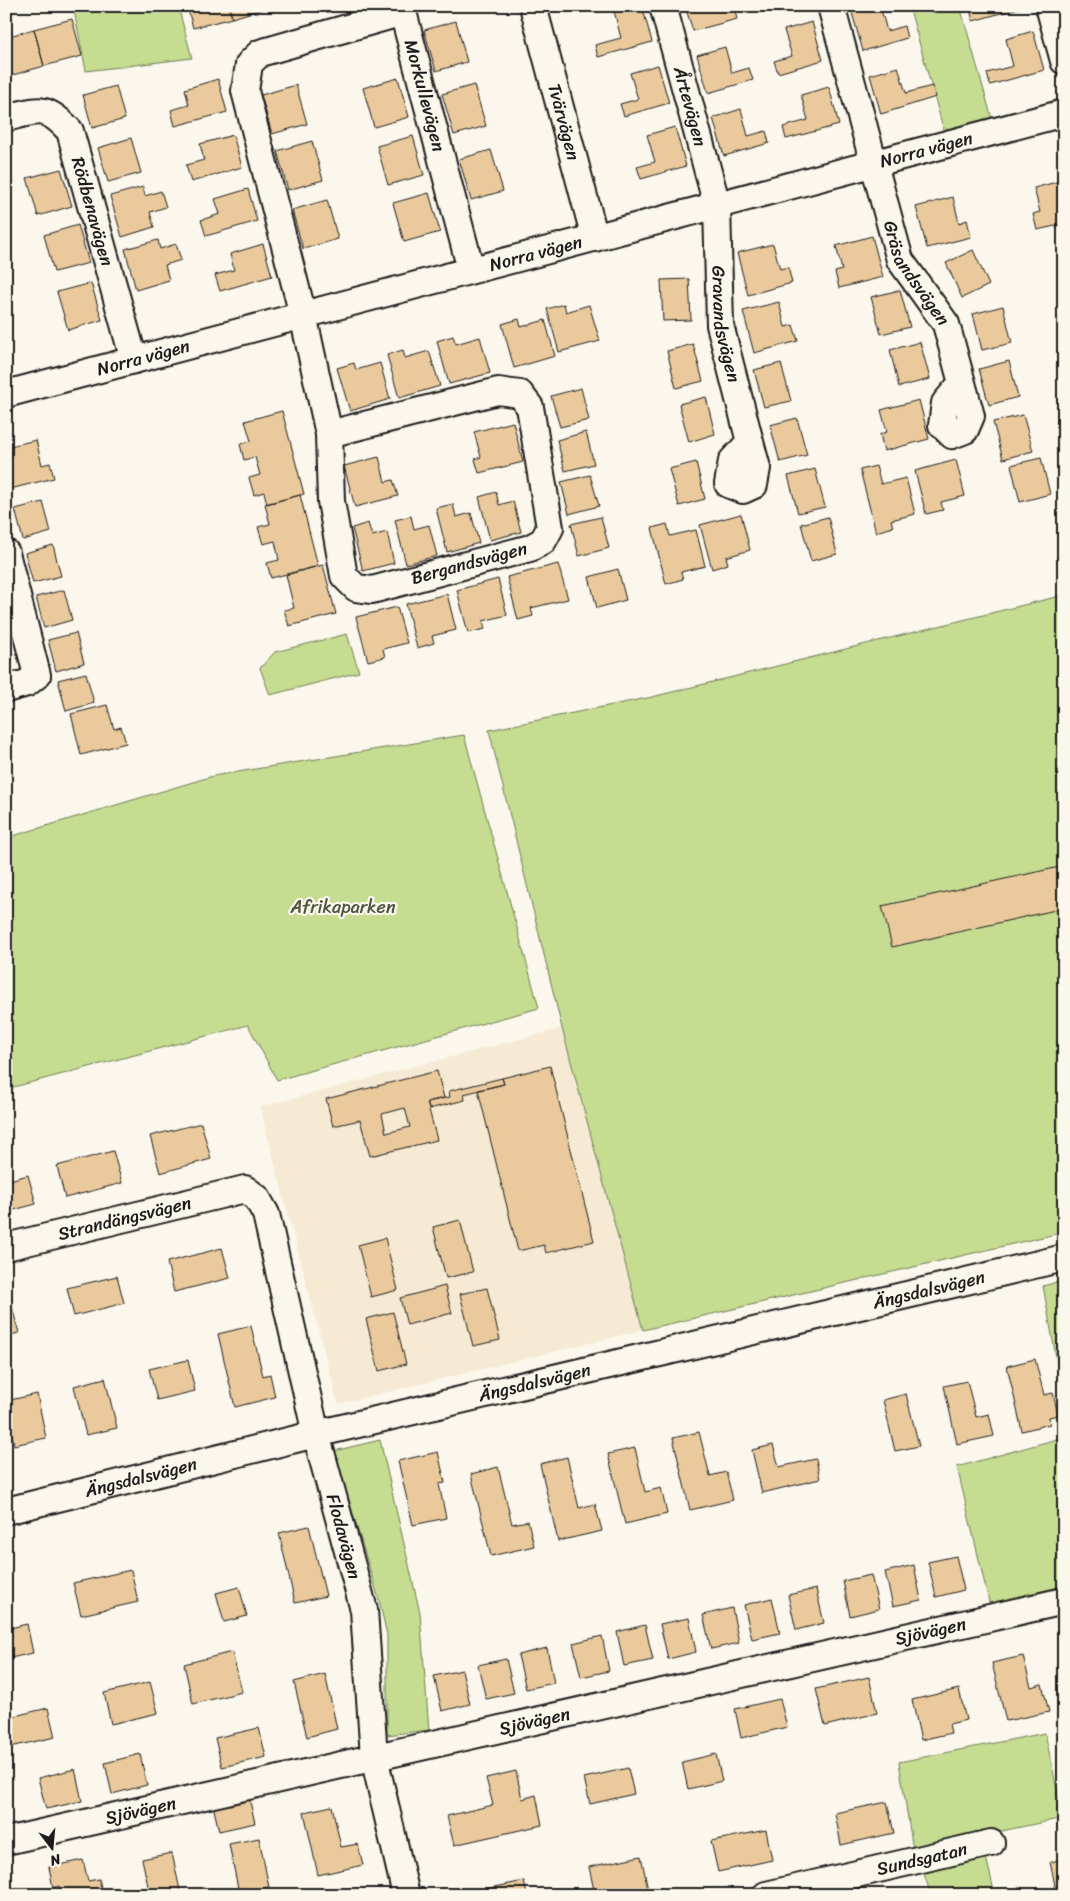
<svg xmlns="http://www.w3.org/2000/svg" width="1070" height="1901" font-family="Sriracha,sans-serif">
  <style>
    .built { fill: #f6ead4 }
    .green { fill: #c5dc91; stroke: #707c56 }
    .building { fill: #eaca9c; stroke: #1c1c1c; fill-rule: evenodd }
    .lines { fill: none; stroke-linecap: round; stroke-linejoin: round }
    .minor-casing { stroke: #1c1c1c; stroke-width: 30 }
    .minor { stroke: #fbf7ec; stroke-width: 26 }
    .labels { text-anchor: middle; stroke-width: 4.5; stroke-linejoin: round; paint-order: stroke }
    .street-label { font-size: 18px; fill: #1c1c1c; stroke: #fbf7ec }
    .park-label { font-size: 18px; fill: #4f563f; stroke: #fbf7ec }
  </style>
  <rect width="100%" height="100%" fill="#fbf7ec"/>
  <filter id="ink" filterUnits="userSpaceOnUse"><feTurbulence type="fractalNoise" baseFrequency=".02" numOctaves="2"/><feDisplacementMap in="SourceGraphic" scale="10" xChannelSelector="R" yChannelSelector="G"/><feConvolveMatrix kernelMatrix="1 2 1 2 8 2 1 2 1" color-interpolation-filters="sRGB"/></filter>
  <g filter="url(#ink)">
    <path class="built" d="M562,1028L643,1330L338,1404L260,1107Z"/>
    <path class="green" d="M73,6H178L192,58L86,71Z
      M909,6H960L992,119L944,131Z
      M1064,595V1232L643,1330L562,1028L489,730L652,697Z
      M347,634L359,672L270,695L260,668L275,652Z
      M464,735L539,1008L277,1080L248,1025L6,1089V838L213,776Z
      M1064,1280V1401L1043,1286Z
      M1064,1437V1586L990,1606L957,1467Z
      M380,1440L420,1613L429,1730L387,1735V1635L379,1600L334,1451Z
      M1045,1733L1063,1818L913,1850L899,1762Z
      M986,1857L995,1895H931L923,1871Z"/>
    <path class="building" d="M187,6H229L232,18L193,28Z
      M229,6H270V7L232,18Z
      M632,6H642L652,42L598,57L595,45L621,38L614,11Z
      M685,6H715L717,11L734,7L737,19L693,31Z
      M760,6H779L762,11Z
      M874,6H880L887,31L904,26L907,38L863,51L852,13Z
      M980,6H1026L973,21L970,9Z
      M72,19L82,56L44,66L34,29Z
      M456,21L467,62L436,71L424,30Z
      M812,22L823,60L778,73L774,61L792,56L784,30Z
      M34,29L44,66L6,77V37Z
      M1033,31L1044,70L990,85L987,73L1013,66L1006,39Z
      M725,47L732,73L749,68L753,80L708,93L697,55Z
      M658,65L669,103L624,116L620,104L638,99L630,73Z
      M898,67L906,93L932,86L936,97L881,114L870,75Z
      M398,78L409,117L374,127L363,88Z
      M218,79L227,112L175,126L171,110L189,105L185,89Z
      M296,85L307,124L272,134L261,95Z
      M474,85L486,126L454,135L442,94Z
      M116,86L125,119L92,128L83,95Z
      M829,87L839,125L786,139L783,127L808,120L801,95Z
      M741,109L748,136L766,131L769,143L724,156L713,118Z
      M675,127L686,166L641,179L637,167L655,162L647,135Z
      M233,135L242,167L191,182L186,165L204,160L200,144Z
      M413,136L424,175L388,185L377,146Z
      M131,138L141,173L108,182L98,148Z
      M312,141L323,180L288,190L277,151Z
      M491,150L503,191L471,200L459,159Z
      M61,169L72,206L38,216L27,178Z
      M1064,180V224L1037,230L1033,214L1040,212L1034,188Z
      M143,187L145,196L161,191L166,207L150,212L154,227L122,237L110,196Z
      M248,189L257,221L206,236L201,220L220,214L215,199Z
      M429,193L440,232L404,242L393,203Z
      M953,197L959,223L967,220L971,237L927,248L916,207Z
      M327,200L338,239L303,249L292,210Z
      M78,225L89,263L54,272L44,235Z
      M872,236L883,277L839,288L835,272L842,270L836,246Z
      M158,240L160,249L176,244L181,260L165,265L169,280L136,290L125,249Z
      M263,244L272,276L220,291L215,275L234,270L230,254Z
      M773,244L780,269L788,267L792,283L748,295L737,253Z
      M973,250L989,285L962,298L946,263Z
      M689,279L691,320L663,321L661,280Z
      M91,283L102,320L68,330L57,292Z
      M900,290L910,327L881,334L871,297Z
      M779,302L785,327L793,325L798,341L754,353L743,311Z
      M564,304L566,312L589,305L600,341L559,352L547,309Z
      M1003,306L1012,343L982,350L973,314Z
      M519,319L521,327L545,320L555,356L514,368L502,324Z
      M453,336L456,344L480,337L490,373L449,384L437,341Z
      M920,342L930,379L899,387L890,350Z
      M693,344L703,381L676,388L667,351Z
      M403,350L405,358L429,351L440,386L399,398L387,355Z
      M1009,361L1018,397L989,405L979,369Z
      M354,363L356,370L380,363L390,399L350,411L337,368Z
      M781,363L791,401L764,407L754,370Z
      M581,388L589,420L560,427L551,396Z
      M706,397L715,434L689,442L679,404Z
      M919,400L929,439L884,451L880,434L887,432L881,410Z
      M282,411L304,494L267,504L264,492L254,495L249,478L260,475L255,457L244,460L240,444L251,441L245,421Z
      M1023,415L1033,451L1003,459L993,422Z
      M797,418L807,455L780,462L770,425Z
      M513,422L523,462L479,473L475,459L481,457L474,432Z
      M586,432L594,464L565,471L557,440Z
      M36,440L42,465L50,463L54,478L10,489L6,473V447Z
      M379,457L385,482L393,480L398,496L355,507L344,466Z
      M1041,458L1050,494L1020,502L1011,465Z
      M956,460L965,496L941,502L943,510L926,514L915,471Z
      M696,462L705,499L679,506L669,469Z
      M876,466L881,484L906,478L915,514L891,520L893,527L876,532L860,470Z
      M815,469L825,507L798,513L788,476Z
      M590,475L599,506L569,514L561,482Z
      M496,492L499,505L513,501L521,532L490,540L479,497Z
      M300,495L318,566L271,578L267,563L279,560L275,541L263,544L258,527L270,524L265,504Z
      M43,502L51,532L23,540L15,509Z
      M453,504L456,517L471,513L479,543L447,552L436,508Z
      M741,514L750,550L726,557L728,564L712,569L700,525Z
      M411,516L414,529L429,525L437,556L406,564L395,520Z
      M601,517L609,548L579,556L571,524Z
      M828,517L837,554L811,561L801,524Z
      M368,523L372,536L387,532L394,563L363,571L352,528Z
      M667,524L670,536L696,530L705,566L681,572L683,579L666,584L652,528Z
      M53,545L61,576L33,583L25,553Z
      M558,564L568,599L531,608L533,616L518,620L507,577Z
      M323,565L336,614L289,626L284,610L294,608L286,575Z
      M618,569L626,600L597,608L589,577Z
      M498,579L507,615L483,621L485,629L468,633L457,590Z
      M64,590L72,620L44,628L36,597Z
      M447,594L456,630L432,636L434,643L417,648L406,604Z
      M397,607L407,643L383,649L385,657L368,661L356,617Z
      M76,633L84,663L56,671L48,640Z
      M86,673L94,703L66,711L58,680Z
      M107,705L114,729L121,727L126,743L81,755L71,714Z
      M1064,866V908L892,947L882,906Z
      M550,1066L594,1241L546,1253L544,1245L518,1251L478,1090L504,1084L502,1078Z
      M437,1071L444,1098L427,1102L437,1140L370,1156L360,1120L333,1126L326,1099ZM405,1108L410,1127L386,1133L382,1114Z
      M502,1078L504,1084L464,1094L465,1100L429,1109L427,1102L450,1097L449,1091Z
      M201,1123L211,1159L160,1173L150,1136Z
      M113,1151L122,1183L65,1198L57,1166Z
      M28,1175L36,1204L6,1212V1181Z
      M460,1220L473,1272L446,1278L433,1227Z
      M385,1238L398,1290L371,1297L358,1245Z
      M222,1248L230,1278L174,1292L167,1262Z
      M117,1276L124,1303L74,1316L67,1288Z
      M445,1286L452,1313L407,1325L400,1298Z
      M487,1288L500,1340L473,1346L460,1294Z
      M11,1303L19,1333L6,1336V1304Z
      M393,1312L406,1364L379,1371L366,1319Z
      M251,1326L263,1376L270,1374L275,1397L235,1407L218,1334Z
      M1035,1359L1044,1395L1053,1393L1058,1415L1049,1417L1050,1424L1022,1431L1007,1366Z
      M188,1360L195,1391L157,1400L149,1369Z
      M105,1378L117,1428L86,1435L74,1386Z
      M967,1381L976,1417L989,1414L994,1436L957,1444L944,1386Z
      M37,1394L46,1438L14,1445L6,1401Z
      M906,1394L919,1446L895,1451L883,1400Z
      M699,1432L710,1476L726,1472L733,1500L690,1510L673,1438Z
      M773,1445L779,1467L816,1459L820,1479L762,1493L752,1450Z
      M635,1448L645,1492L661,1488L667,1514L625,1524L608,1454Z
      M438,1452L445,1483L439,1484L446,1518L413,1525L398,1461Z
      M567,1457L579,1508L595,1504L602,1531L558,1541L540,1464Z
      M498,1467L512,1524L528,1521L534,1546L491,1556L471,1474Z
      M309,1526L326,1596L295,1603L279,1533Z
      M956,1556L964,1590L936,1597L928,1562Z
      M914,1565L921,1600L893,1606L885,1572Z
      M131,1570L138,1602L81,1615L73,1583Z
      M871,1575L879,1609L850,1616L843,1581Z
      M239,1587L247,1616L224,1622L216,1593Z
      M816,1589L824,1623L796,1630L788,1595Z
      M772,1598L780,1633L752,1639L744,1605Z
      M732,1608L739,1643L711,1649L703,1615Z
      M689,1618L696,1652L668,1659L660,1624Z
      M27,1624L33,1653L6,1659V1629Z
      M645,1625L653,1660L624,1666L617,1632Z
      M602,1636L609,1671L581,1677L573,1643Z
      M547,1648L554,1683L526,1689L518,1655Z
      M232,1652L242,1692L193,1704L184,1664Z
      M1023,1656L1031,1687L1042,1684L1049,1712L1006,1721L992,1663Z
      M506,1659L514,1693L486,1699L478,1665Z
      M462,1670L470,1704L442,1711L434,1676Z
      M325,1674L337,1729L307,1737L294,1682Z
      M869,1677L877,1713L825,1726L816,1689Z
      M150,1682L158,1713L111,1724L104,1693Z
      M959,1689L966,1720L949,1724L951,1733L921,1740L912,1700Z
      M780,1699L787,1727L741,1738L735,1709Z
      M48,1708L55,1737L6,1748V1718Z
      M259,1728L266,1757L222,1767L215,1738Z
      M1064,1741V1760L1060,1742Z
      M140,1754L147,1785L112,1794L105,1763Z
      M716,1754L722,1781L688,1789L682,1762Z
      M628,1768L634,1794L590,1804L584,1778Z
      M75,1769L82,1801L46,1809L38,1778Z
      M516,1771L522,1799L536,1795L542,1825L454,1845L447,1816L493,1805L486,1778Z
      M248,1793L255,1823L219,1831L212,1801Z
      M887,1802L894,1833L841,1845L835,1813Z
      M332,1806L341,1847L358,1844L363,1865L318,1875L304,1812Z
      M766,1830L772,1860L718,1872L711,1841Z
      M259,1838L269,1887L239,1893L229,1844Z
      M172,1853L181,1895H150L142,1859Z
      M641,1856L648,1889L620,1895H595L589,1867Z
      M1064,1859V1895H1057L1050,1862Z
      M83,1860L88,1881L99,1879L103,1895H61L59,1886L53,1888L49,1867Z
      M524,1881L527,1895H471V1892Z"/>
    <g class="lines">
      <g class="minor-casing">
        <g id="minor">
          <path id="s1" d="M533,6L595,238"/>
          <path id="s2" d="M663,6L717,205L720,325L750,442L732,461L728,484L743,490L754,485L757,468L750,442"/>
          <path id="s3" d="M831,6L900,260L946,324L962,383L945,403L942,425L952,435L965,430L971,416L962,383"/>
          <path d="M1049,6L1064,61"/>
          <path id="s4" d="M6,118C39,110 45,104 70,131L134,360"/>
          <path id="s5" d="M6,394L1064,113"/>
          <path id="s6" d="M329,434L498,391L520,394L530,407L550,528L543,541L530,548L372,590L356,588L344,576L331,501L329,434L303,315L245,91L249,64L260,53L403,12L471,270"/>
          <path d="M6,553L37,675L27,683L6,689"/>
          <path id="s7" d="M6,1247L245,1189L257,1198L266,1214L316,1434L364,1610L374,1757L406,1895"/>
          <path id="s8" d="M6,1511L316,1434L1064,1258"/>
          <path id="s9" d="M6,1841L1064,1601"/>
          <path id="s10" d="M766,1895L991,1843"/>
        </g>
      </g>
      <use href="#minor" class="minor"/>
    </g>
  </g>
  <g class="labels">
    <g class="street-label">
      <text dy="6" stroke="none"><textPath href="#s6" startOffset="1336">Morkullevägen</textPath></text>
      <text dy="6" stroke="none"><textPath href="#s2" startOffset="104">Årtevägen</textPath></text>
      <text dy="6" stroke="none"><textPath href="#s1" startOffset="120">Tvärvägen</textPath></text>
      <text dy="6" stroke="none"><textPath href="#s5" startOffset="952">Norra vägen</textPath></text>
      <text dy="6" stroke="none"><textPath href="#s4" startOffset="155">Rödbenavägen</textPath></text>
      <text dy="6" stroke="none"><textPath href="#s5" startOffset="548">Norra vägen</textPath></text>
      <text dy="6" stroke="none"><textPath href="#s3" startOffset="282">Gräsandsvägen</textPath></text>
      <text dy="6" stroke="none"><textPath href="#s2" startOffset="326">Gravandsvägen</textPath></text>
      <text dy="6" stroke="none"><textPath href="#s5" startOffset="142">Norra vägen</textPath></text>
      <text transform="translate(469 563) rotate(-15)" y="6">Bergandsvägen</text>
      <text dy="6" stroke="none"><textPath href="#s7" startOffset="122">Strandängsvägen</textPath></text>
      <text dy="6" stroke="none"><textPath href="#s8" startOffset="949">Ängsdalsvägen</textPath></text>
      <text dy="6" stroke="none"><textPath href="#s8" startOffset="544">Ängsdalsvägen</textPath></text>
      <text dy="6" stroke="none"><textPath href="#s8" startOffset="139">Ängsdalsvägen</textPath></text>
      <text dy="6" stroke="none"><textPath href="#s7" startOffset="611">Flodavägen</textPath></text>
      <text dy="6" stroke="none"><textPath href="#s9" startOffset="948">Sjövägen</textPath></text>
      <text dy="6" stroke="none"><textPath href="#s9" startOffset="542">Sjövägen</textPath></text>
      <text dy="6" stroke="none"><textPath href="#s9" startOffset="138">Sjövägen</textPath></text>
      <text dy="6" stroke="none"><textPath href="#s10" startOffset="160">Sundsgatan</textPath></text>
    </g>
    <g class="park-label">
      <text x="343" y="913">Afrikaparken</text>
    </g>
  </g>
  <rect width="1070" height="1901" fill="none" stroke="#fbf7ec" stroke-width="25"/>
  <rect x="12" y="12" width="1045" height="1876" fill="none" stroke="#1c1c1c" stroke-width="2" filter="url(#ink)"/>
  <g transform="translate(52 1848) rotate(164)" stroke="#fbf7ec" stroke-width="4" paint-order="stroke">
  <path d="M0-4L9 19L0 12L-9 19Z" fill="#1c1c1c"/>
  <text y="-8" font-size="14" font-weight="bold" text-anchor="middle" fill="#1c1c1c">N</text>
  </g>
</svg>
